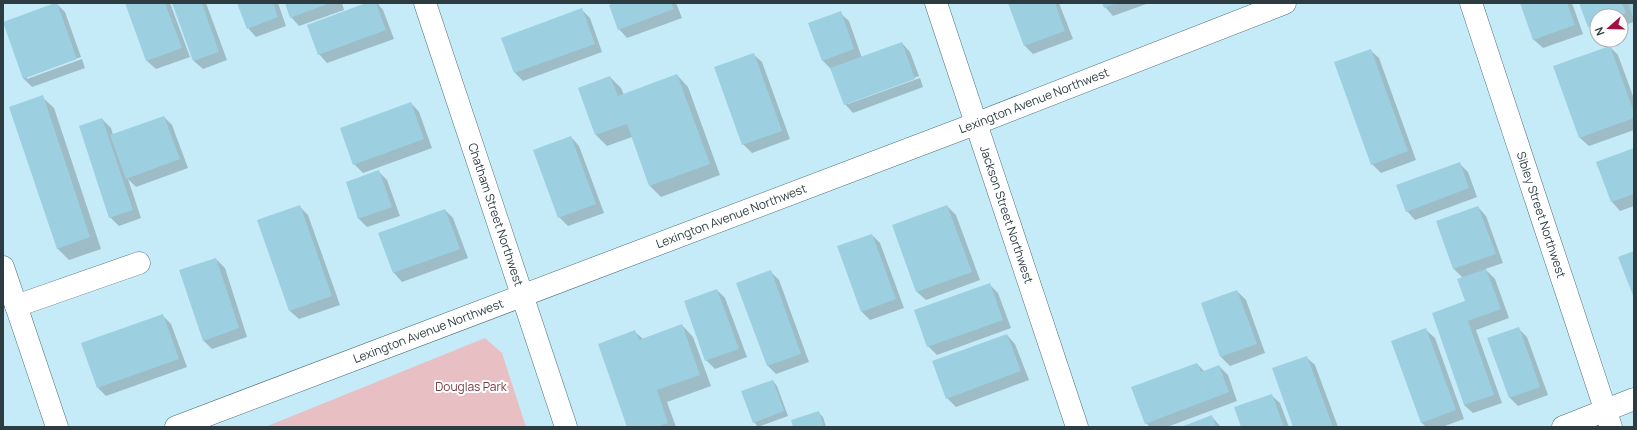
<svg xmlns="http://www.w3.org/2000/svg" width="1637" height="430" font-family="Manrope,sans-serif">
  <style>
    .green { fill: #e8bfc3 }
    .shadow { fill: #0003 }
    .building { fill: #9ccfe0 }
    .lines { fill: none; stroke-linecap: round; stroke-linejoin: round }
    .minor-casing { stroke: #4c6f7a; stroke-width: 23 }
    .minor { stroke: #fff; stroke-width: 22 }
    .labels { text-anchor: middle; stroke-width: 4; stroke-linejoin: round; paint-order: stroke }
    .street-label { font-size: 12px; fill: #2d3c41; stroke: #fff }
    .park-label { font-size: 12px; fill: #783943; stroke: #fff }
  </style>
  <rect width="100%" height="100%" fill="#c5ebf8"/>
  <path class="green" d="M485,338L502,353L526,427H265Z"/>
  <path class="shadow" d="M126,3H170L190,57L156,69L147,61Z
    M173,3H206L227,60L203,69L194,61Z
    M238,3H278L286,26L256,37L248,28Z
    M286,3H342L344,10L299,26L291,17Z
    M369,3H377L383,10L394,39L327,63L319,54Z
    M617,3H676L682,18L627,38L619,29Z
    M1009,3H1059L1073,39L1033,54L1024,45Z
    M1103,3H1149L1113,16L1105,7Z
    M1521,3H1572L1583,34L1543,48L1534,40Z
    M1580,3H1634V22L1621,26V16H1597V35L1589,26Z
    M57,4L65,12L81,57L27,76V79L82,59L85,68L32,87L24,79Z
    M581,9L590,18L602,52L523,81L515,73Z
    M840,13L849,21L862,58L902,43L910,52L919,76L848,102V104L920,78L923,87L853,113L845,104L832,70L823,61Z
    M1610,47L1618,55L1634,99V130L1589,146L1580,138L1554,67Z
    M1370,50L1379,58L1416,160L1381,173L1372,164Z
    M753,54L762,62L790,139L752,153L743,144Z
    M677,75L688,87L720,175L661,197L650,186L632,137L607,146L596,135L579,88L610,77L621,88L624,95Z
    M42,97L54,108L101,249L69,260L57,248Z
    M411,103L419,112L432,148L363,173L354,164Z
    M164,117L172,125L188,168L136,187L128,179L141,218L119,226L110,217L102,119L111,128L113,135Z
    M571,137L579,146L604,213L568,226L559,217Z
    M1634,149V206L1620,211L1612,202L1598,163Z
    M1459,163L1468,172L1477,197L1415,220L1407,211Z
    M378,171L387,180L400,216L367,227L359,219L347,182Z
    M299,206L308,215L340,305L299,319L290,311L259,221Z
    M947,206L956,215L980,280L926,300L917,292Z
    M1478,207L1486,216L1503,263L1485,269L1495,279L1509,318L1476,330L1502,403L1473,413L1464,405L1466,302L1463,278L1454,269L1437,222Z
    M445,210L453,218L468,258L402,282L394,273L379,234Z
    M872,235L880,243L904,308L870,320L862,312Z
    M216,259L225,268L247,337L212,349L203,340Z
    M771,272L779,280L809,362L776,374L768,366Z
    M989,284L998,293L1011,328L937,355L928,346Z
    M717,290L725,298L747,357L715,369L706,360Z
    M1237,291L1246,300L1265,353L1230,366L1221,357L1202,304Z
    M162,315L171,324L187,367L106,396L98,388Z
    M682,325L693,337L711,386L667,402L676,427H628L635,332L643,339Z
    M1518,328L1527,337L1548,395L1518,406L1510,398Z
    M1426,330L1435,338L1464,419L1442,427H1426L1422,423L1393,342Z
    M1007,335L1015,344L1029,380L956,407L947,398Z
    M1306,357L1315,365L1338,427H1294Z
    M1197,364L1205,372L1219,366L1228,375L1237,401L1167,427H1150L1146,423Z
    M773,381L777,386L788,416L758,427L754,422Z
    M1271,395L1280,403L1289,427H1242Z
    M818,412L823,417L826,427H794Z
    M1212,417L1221,427H1183Z"/>
  <path class="building" d="M55,3H57L77,59L23,79L3,22Z
    M125,3H165L182,48L146,61Z
    M172,3H202L219,52L193,61Z
    M237,3H273L278,17L247,29Z
    M285,3H330L290,18Z
    M366,3H376L386,30L318,55L307,25Z
    M614,3H671L674,9L618,30L609,5Z
    M1008,3H1055L1065,31L1024,46Z
    M1102,3H1117L1104,8Z
    M1520,3H1567L1575,25L1533,40Z
    M1579,3H1622L1626,13L1618,16H1597V24L1588,27Z
    M1628,3H1634V20Z
    M582,8L595,44L514,73L501,38Z
    M841,11L854,49L822,61L808,23Z
    M902,42L915,79L844,105L830,68Z
    M1610,46L1634,112V118L1579,138L1553,66Z
    M1371,49L1408,151L1371,165L1334,62Z
    M754,53L782,131L742,145L714,67Z
    M677,74L710,164L649,186L627,124L595,135L578,88L610,76L618,96Z
    M43,95L90,237L57,249L9,107Z
    M411,102L424,139L353,165L340,128Z
    M164,116L180,159L126,179L110,135Z
    M102,118L133,210L109,218L79,126Z
    M571,136L596,204L558,218L533,150Z
    M1634,148V194L1611,202L1596,162Z
    M1460,162L1469,188L1406,212L1396,185Z
    M379,170L392,207L358,219L346,182Z
    M300,205L332,296L289,311L257,220Z
    M947,205L972,272L916,292L892,225Z
    M1478,206L1496,254L1453,269L1436,221Z
    M445,209L460,249L393,273L378,233Z
    M872,234L896,299L861,312L837,246Z
    M1634,251V298L1618,257Z
    M216,258L239,328L203,341L179,270Z
    M1486,269L1501,309L1468,321L1494,395L1464,405L1432,313L1465,301L1457,279Z
    M771,270L801,354L767,366L736,283Z
    M990,283L1003,320L927,347L914,310Z
    M717,289L739,349L705,361L684,301Z
    M1237,290L1257,344L1220,357L1201,303Z
    M163,314L179,359L97,388L81,343Z
    M682,324L700,375L657,390L668,423L657,427H627L598,344L635,330L639,340Z
    M1519,327L1540,387L1509,398L1487,338Z
    M1426,328L1456,410L1421,423L1391,341Z
    M1007,334L1021,371L946,399L932,361Z
    M1307,356L1333,427H1293L1272,368Z
    M1197,363L1201,372L1219,365L1229,392L1145,424L1131,387Z
    M773,380L784,411L753,423L741,391Z
    M1272,394L1284,427H1241L1234,407Z
    M819,411L824,427H793L791,420Z
    M1212,415L1216,427H1181Z"/>
  <g class="lines">
    <g class="minor-casing">
      <g id="minor">
        <path id="s1" d="M425,3L566,427"/>
        <path id="s2" d="M936,3L1077,427"/>
        <path id="s3" d="M1471,3L1611,427"/>
        <path d="M3,267L57,427"/>
        <path d="M16,306L139,263"/>
        <path id="s4" d="M176,427L975,124L1285,3"/>
        <path d="M1563,427L1634,399"/>
      </g>
    </g>
    <use href="#minor" class="minor"/>
  </g>
  <g class="labels">
    <g class="street-label">
      <text dy="4" stroke="none"><textPath href="#s4" startOffset="918">Lexington Avenue Northwest</textPath></text>
      <text dy="4" stroke="none"><textPath href="#s1" startOffset="223">Chatham Street Northwest</textPath></text>
      <text dy="4" stroke="none"><textPath href="#s2" startOffset="223">Jackson Street Northwest</textPath></text>
      <text dy="4" stroke="none"><textPath href="#s3" startOffset="223">Sibley Street Northwest</textPath></text>
      <text dy="4" stroke="none"><textPath href="#s4" startOffset="594">Lexington Avenue Northwest</textPath></text>
      <text dy="4" stroke="none"><textPath href="#s4" startOffset="270">Lexington Avenue Northwest</textPath></text>
    </g>
    <g class="park-label">
      <text x="471" y="391">Douglas Park</text>
    </g>
  </g>
  <rect width="1637" height="430" fill="none" stroke="#2d3c41" stroke-width="8"/>
  <g transform="translate(1609 28) rotate(250)"><circle r="19" fill="#ffffff" stroke="#abb1b3"/>
  <path d="M0-3L7 15L0 10L-7 15Z" fill="#a60e40"/>
  <text y="-6" font-size="11" font-weight="bold" text-anchor="middle" fill="#2d3c41">N</text>
  </g>
</svg>
